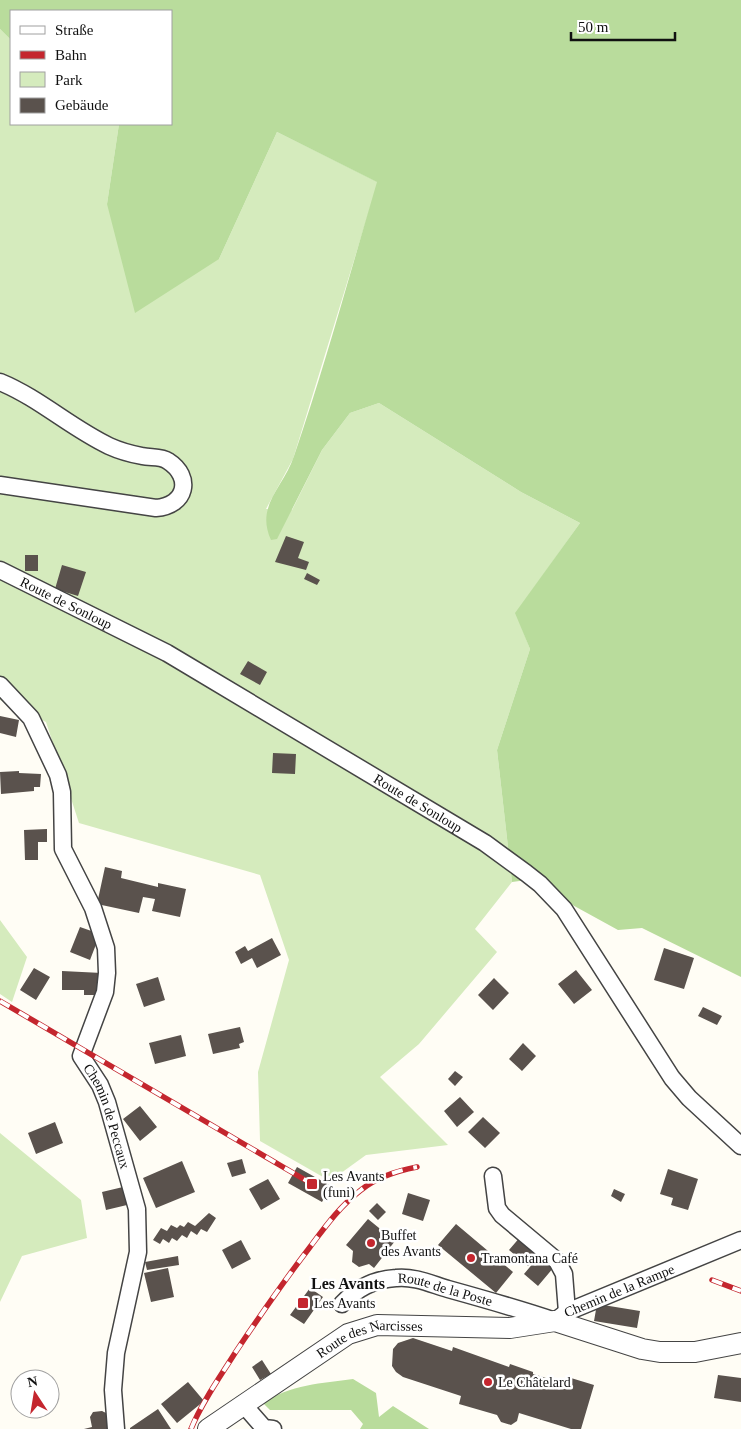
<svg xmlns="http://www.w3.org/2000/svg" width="741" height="1429" font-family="Georgia,serif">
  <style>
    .green { fill: #d5ebbd }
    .forest { fill: #b9dc9c }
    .building { fill: #5a524d }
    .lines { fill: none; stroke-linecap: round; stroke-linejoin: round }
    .minor-casing { stroke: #444; stroke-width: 19 }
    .tertiary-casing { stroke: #444; stroke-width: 22 }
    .minor { stroke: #fff; stroke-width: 16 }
    .tertiary { stroke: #fff; stroke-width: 20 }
    .rail-casing { stroke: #c4262e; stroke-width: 5.5 }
    .rail { stroke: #fff; stroke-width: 4; stroke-dasharray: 11; stroke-linecap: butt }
    .poi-dot { fill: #c4262e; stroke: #fff; stroke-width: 2 }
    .labels { text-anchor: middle; stroke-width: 5; stroke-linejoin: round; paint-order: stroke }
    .street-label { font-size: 14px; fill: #111; stroke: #fff }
    .poi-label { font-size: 14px; fill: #111; stroke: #fff; text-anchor: start }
    .quarter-label { font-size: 16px; font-weight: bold; fill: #111; stroke: #fff }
  </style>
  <rect width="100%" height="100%" fill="#fffdf5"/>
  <path class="green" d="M0,29L11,40V124H119L107,204L219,259L277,132L378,182L293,459L266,509L292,510L322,450L350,413L379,403L521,492L580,523L516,613L530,649L497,750L512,882L475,929L497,952L419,1044L380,1077L448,1145L366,1155L330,1181L260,1141L258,1072L289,960L260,875L79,823L46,722L0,700Z
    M0,920L27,957L12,1002L0,994Z
    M0,1133L81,1200L87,1238L22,1256L0,1302Z"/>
  <path class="forest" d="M0,0H741V977L642,928L618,930L527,880L512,882L497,750L530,649L515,613L580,523L521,492L379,403L350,413L322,450L277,539L271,540C255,505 284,487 294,456C325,366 350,273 377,182L277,132L219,259L135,313L107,204L119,124H171V11H11V40L0,29Z
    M353,1379L376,1393L379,1417L393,1406L429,1429H360L363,1424L351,1410H270L263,1403C289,1385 323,1383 353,1379Z"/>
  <path class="building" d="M286,536L304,542L298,558L309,562L306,570L275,562Z
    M25,555H38V571H25Z
    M62,565L86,572L78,596L55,589Z
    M307,573L320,580L317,585L304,579Z
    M248,661L267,672L260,685L240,674Z
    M0,716L19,720L16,737L0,733Z
    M273,753L296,754L295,774L272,773Z
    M19,771V773L41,774L40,787H34V791L1,794L0,772Z
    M47,829V842H38V860H25L24,830Z
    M105,867L122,871L121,878L158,887V883L186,889L180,917L152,911L155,899L143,897L139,913L97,904Z
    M80,927L100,934L90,960L70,952Z
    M272,938L281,955L257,968L252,958L241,964L235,952L245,946L248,951Z
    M664,948L694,958L684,989L654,980Z
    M34,968L50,977L36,1000L20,990Z
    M576,970L592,990L574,1004L558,984Z
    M62,971L102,973L100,995H84V990H62Z
    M158,977L165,1000L144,1007L136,984Z
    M494,978L509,993L493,1010L478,995Z
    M703,1007L722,1016L717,1025L698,1016Z
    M240,1027L244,1042L239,1044L240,1048L213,1054L208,1034Z
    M181,1035L186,1056L155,1064L149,1043Z
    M523,1043L536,1056L522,1071L509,1059Z
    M455,1071L463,1077L455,1086L448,1079Z
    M460,1097L474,1112L457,1127L444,1111Z
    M140,1106L157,1127L140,1141L123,1119Z
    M483,1117L500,1133L485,1148L468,1132Z
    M55,1122L63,1143L36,1154L28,1133Z
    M242,1159L246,1173L232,1177L227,1163Z
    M182,1161L195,1192L156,1208L143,1178Z
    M297,1167L331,1186L322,1202L288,1183Z
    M668,1169L698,1179L688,1210L671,1205L673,1198L660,1194Z
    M268,1179L280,1199L261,1210L249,1189Z
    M123,1187L127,1205L106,1210L102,1192Z
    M614,1189L625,1194L621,1202L611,1196Z
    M408,1193L430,1200L423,1221L402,1214Z
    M377,1203L386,1212L378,1220L369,1211Z
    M209,1213L216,1218L207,1232L201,1229L197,1235L191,1231L187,1238L182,1235L177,1241L172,1238L169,1243L163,1239L160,1244L153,1240L161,1228L167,1231L171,1225L177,1228L180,1225L184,1227L188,1222L195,1226Z
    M368,1219L395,1241L374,1268L369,1264L359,1267L352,1262L353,1251L346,1245Z
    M456,1224L513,1272L496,1293L438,1245Z
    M521,1236L539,1252L528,1266L509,1250Z
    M241,1240L251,1259L232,1269L222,1250Z
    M540,1255L554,1267L538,1286L524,1274Z
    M178,1256L179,1265L147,1270L145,1262Z
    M168,1268L174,1297L151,1302L144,1273Z
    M310,1288L323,1297L304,1324L290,1315Z
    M597,1304L640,1311L637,1328L594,1321Z
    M413,1338L452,1351L453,1347L509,1367L510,1364L533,1372V1374L569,1385L571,1378L594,1385L581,1429H571L519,1413L517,1421L511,1425L501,1422L497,1415L459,1404L461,1396L403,1377L396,1372L392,1366L393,1349L398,1343Z
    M262,1360L271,1374L260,1380L252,1367Z
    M718,1375L741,1378V1402L714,1398Z
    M188,1382L204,1401L177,1423L161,1404Z
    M158,1409L171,1429H130V1428Z
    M102,1411L108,1414L110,1429H84L92,1427L90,1417L93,1412Z"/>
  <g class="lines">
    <g class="minor-casing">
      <g id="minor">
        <path d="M0,382C39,398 71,428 109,446C120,451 131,454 142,456C151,458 161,456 168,461C193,477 186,506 156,508L0,485"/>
        <path id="s1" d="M0,570L167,653L485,843L526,873L540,884L564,909L672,1078L689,1098L741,1146"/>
        <path id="s2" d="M0,685L31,718L58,775L62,792L63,849L93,908L106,948L107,973L105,992L81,1056L100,1085L107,1102L137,1209L138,1252L116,1353L113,1390L116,1429"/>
        <path d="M493,1176L497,1208L502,1215L557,1261L564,1274L567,1312"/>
        <path id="s3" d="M342,1304C356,1289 375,1279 396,1278C414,1276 431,1284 448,1289C484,1299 520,1309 555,1321L567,1312L741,1240"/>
        <path d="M243,1404L264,1428L273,1429"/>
      </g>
    </g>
    <g class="tertiary-casing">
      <g id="tertiary">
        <path id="s4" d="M208,1429L348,1334L377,1325L510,1328L555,1321L642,1349L660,1352H695L741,1343"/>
      </g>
    </g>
    <use href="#minor" class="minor"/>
    <use href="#tertiary" class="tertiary"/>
    <g class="rail-casing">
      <path id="rail" d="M0,1001L312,1184
        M712,1280L741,1291
        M191,1429C202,1402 220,1377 235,1353C259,1317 284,1281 310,1247C325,1227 340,1206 361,1190C377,1177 396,1171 417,1167"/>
    </g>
    <use href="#rail" class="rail"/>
  </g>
  <g class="poi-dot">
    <rect x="306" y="1178" width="12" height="12" rx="2.5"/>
    <circle cx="371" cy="1243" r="5"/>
    <circle cx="471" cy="1258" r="5"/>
    <rect x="297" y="1297" width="12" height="12" rx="2.5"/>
    <circle cx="488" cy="1382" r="5"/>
  </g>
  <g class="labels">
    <g class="street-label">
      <text dy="5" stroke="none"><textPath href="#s1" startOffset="74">Route de Sonloup</textPath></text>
      <text dy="5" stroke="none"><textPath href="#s1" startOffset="479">Route de Sonloup</textPath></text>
      <text dy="5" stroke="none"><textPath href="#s2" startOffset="470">Chemin de Peccaux</textPath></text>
      <text dy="5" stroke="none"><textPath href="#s3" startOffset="112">Route de la Poste</textPath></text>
      <text dy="5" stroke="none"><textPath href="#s3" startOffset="298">Chemin de la Rampe</textPath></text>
      <text dy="5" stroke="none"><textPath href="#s4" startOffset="189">Route des Narcisses</textPath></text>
    </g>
    <g class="poi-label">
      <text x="323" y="1181">Les Avants<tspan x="323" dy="16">(funi)</tspan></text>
      <text x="381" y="1240">Buffet<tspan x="381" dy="16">des Avants</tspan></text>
      <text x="481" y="1263">Tramontana Café</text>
      <text x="314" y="1308">Les Avants</text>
      <text x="498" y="1387">Le Châtelard</text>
    </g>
    <g class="quarter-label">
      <text x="348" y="1289">Les Avants</text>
    </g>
  </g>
  <rect x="10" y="10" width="162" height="115" fill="#ffffff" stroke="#a0a0a0"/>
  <rect x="20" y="26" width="25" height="8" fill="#ffffff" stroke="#a0a0a0"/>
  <text x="55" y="35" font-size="15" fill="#111111">Straße</text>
  <rect x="20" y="51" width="25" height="8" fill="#c4262e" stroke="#a0a0a0"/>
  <text x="55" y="60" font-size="15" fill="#111111">Bahn</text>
  <rect x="20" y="72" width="25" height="15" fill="#d5ebbd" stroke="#a0a0a0"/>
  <text x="55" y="85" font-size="15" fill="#111111">Park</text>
  <rect x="20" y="98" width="25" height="15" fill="#5a524d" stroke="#a0a0a0"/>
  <text x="55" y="110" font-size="15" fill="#111111">Gebäude</text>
  <g transform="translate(35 1394) rotate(348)"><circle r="24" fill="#ffffff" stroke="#a0a0a0"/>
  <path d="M0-4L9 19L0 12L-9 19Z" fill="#c4262e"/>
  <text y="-8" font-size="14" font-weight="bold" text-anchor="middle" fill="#111111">N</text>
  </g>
  <path d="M571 32v8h104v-8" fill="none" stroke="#111111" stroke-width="2.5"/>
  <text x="578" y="32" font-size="15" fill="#111111" stroke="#ffffff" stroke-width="4" paint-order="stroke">50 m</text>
</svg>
